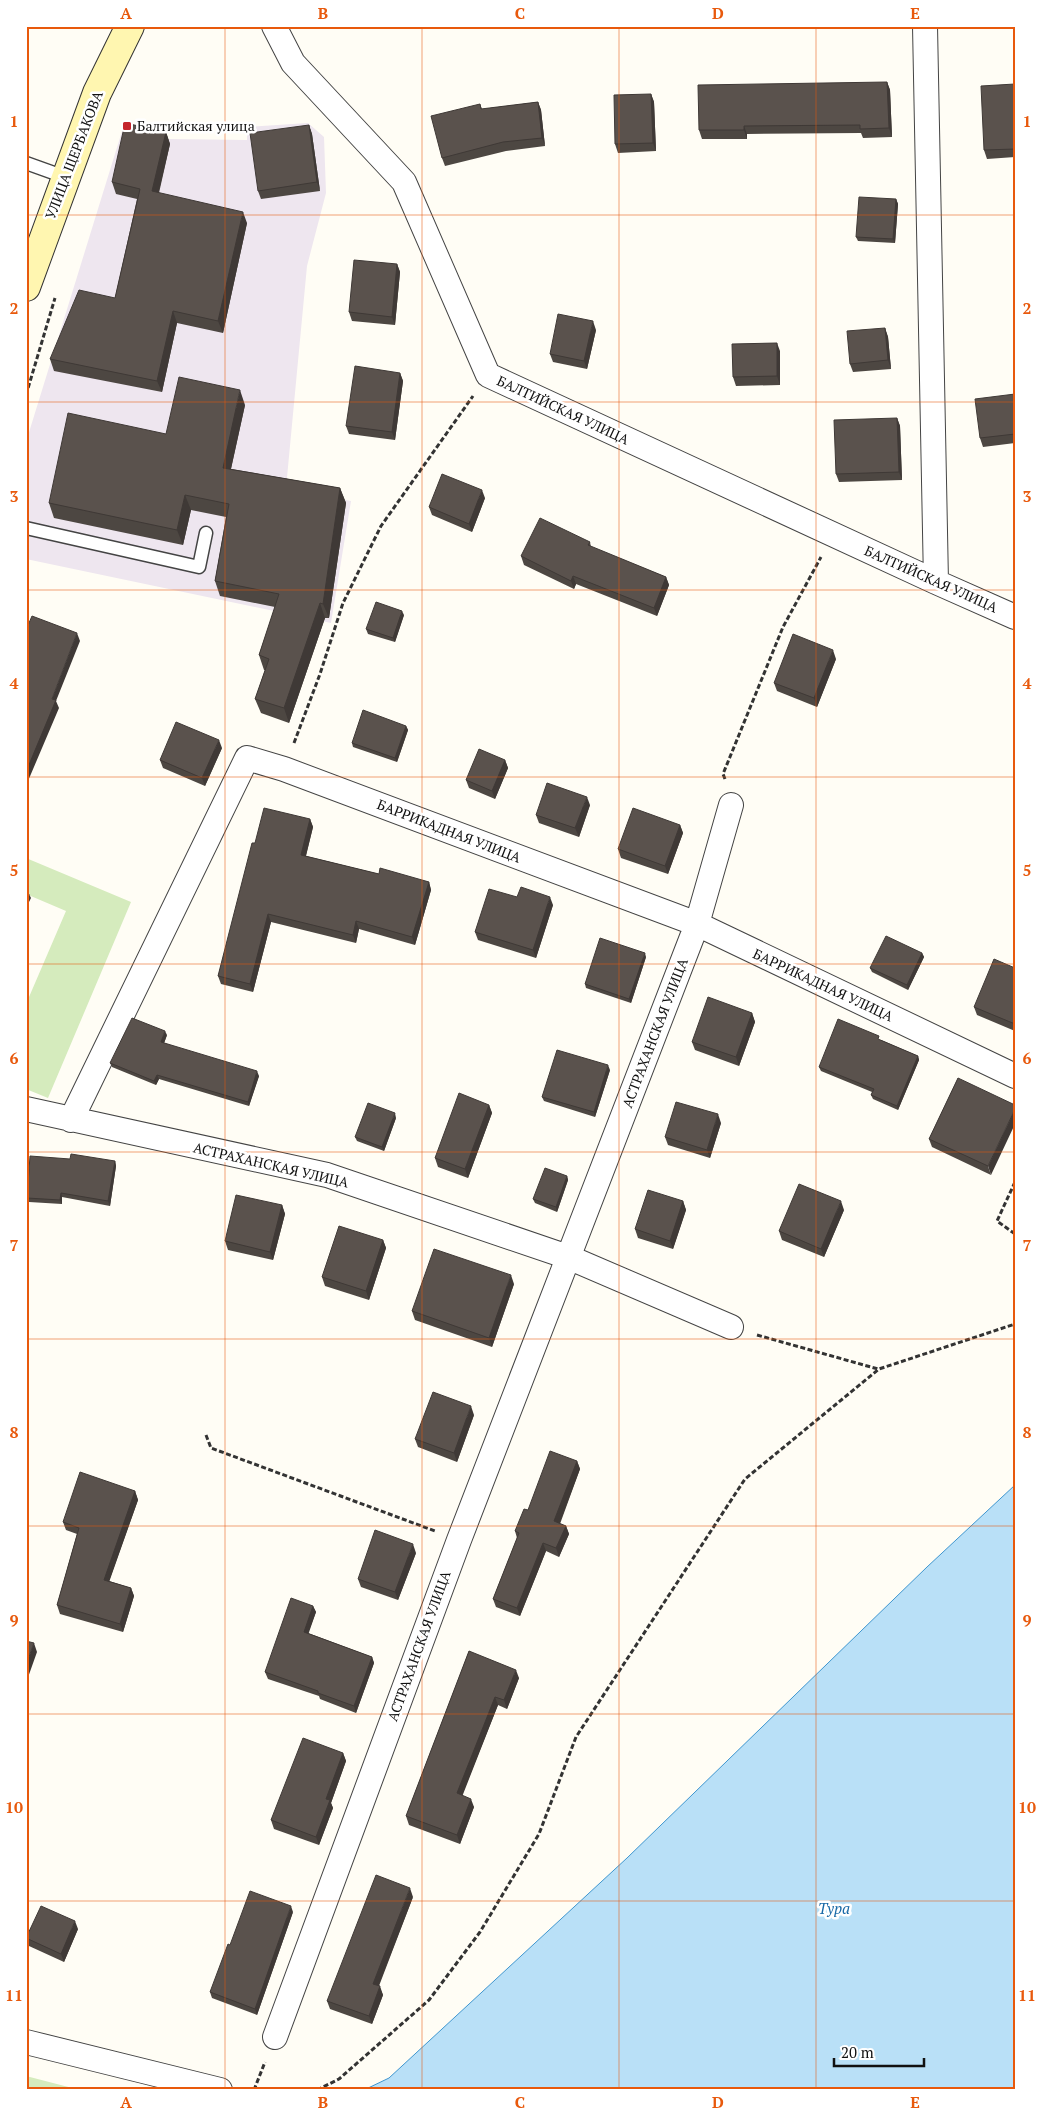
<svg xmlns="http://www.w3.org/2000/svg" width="1041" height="2116" font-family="'PT Serif',serif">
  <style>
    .industrial { fill: #eee6ef }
    .green { fill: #d5ebbd }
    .water { fill: #b9e0f7; stroke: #3f96cf }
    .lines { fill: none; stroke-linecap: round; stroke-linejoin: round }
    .lane-casing { stroke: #444; stroke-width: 15 }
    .street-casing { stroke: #444; stroke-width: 26 }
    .secondary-casing { stroke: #333; stroke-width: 30 }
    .path { stroke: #333; stroke-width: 3; stroke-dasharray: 5 2.5; stroke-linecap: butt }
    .lane { stroke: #fff; stroke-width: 12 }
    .street { stroke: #fff; stroke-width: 24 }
    .secondary { stroke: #fff6b0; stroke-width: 28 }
    .wall { fill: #4d4742 }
    .shaded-wall { fill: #3f3936 }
    .building { fill: #5a524d; stroke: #3f3936 }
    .grid { fill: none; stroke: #e8590c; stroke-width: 1; stroke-opacity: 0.55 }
    .poi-dot { fill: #c4262e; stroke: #fff; stroke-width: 2 }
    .labels { text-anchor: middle; stroke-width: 5; stroke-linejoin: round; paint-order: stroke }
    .poi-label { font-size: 14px; fill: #111; stroke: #fff; text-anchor: start }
    .street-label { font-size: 14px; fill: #111; stroke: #fff }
    .water-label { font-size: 15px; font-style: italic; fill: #1768a6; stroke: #fff }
    .neatline { fill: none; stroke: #e8590c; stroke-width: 2 }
    .grid-label { font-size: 16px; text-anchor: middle; font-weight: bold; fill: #e8590c }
  </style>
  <rect width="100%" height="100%" fill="#fffdf5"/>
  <path class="industrial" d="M308,123L324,137L326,193L307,266L286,488L351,501L331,623L26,559V442L123,128L168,139L247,140V127Z"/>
  <path class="green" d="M26,858L131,902L48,1098L26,1089V1004L66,911L26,894Z
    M26,2076L80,2090H26Z"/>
  <path class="water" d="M1015,1485V2090H364L389,2078L627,1858L927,1567Z"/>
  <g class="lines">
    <g class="lane-casing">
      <path id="lane" d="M26,163L65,177
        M26,528L199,567L206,533"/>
    </g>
    <g class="street-casing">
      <path id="street" d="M274,26L293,63L404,182L488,375L936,582L1015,617
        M925,26L936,582
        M26,1109L327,1175L568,1257L731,1327
        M71,1120L247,758L284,769L697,924L1015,1076
        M275,2037L459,1540L697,924L731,805
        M26,2042L220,2090"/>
    </g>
    <g class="secondary-casing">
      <path id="secondary" d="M26,287L97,93L130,26"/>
    </g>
    <path class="path" d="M26,395L55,298
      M294,743L320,674L343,603L381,526L473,396
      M725,779L723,774L783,627L821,557
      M1015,1182L997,1221L1015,1234
      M757,1335L878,1369
      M206,1435L211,1448L435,1531
      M254,2090L265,2062
      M317,2090L339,2079L429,2000L480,1932L539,1834L576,1737L745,1479L879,1369L1015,1324"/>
    <use href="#lane" class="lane"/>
    <use href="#street" class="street"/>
    <use href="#secondary" class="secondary"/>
  </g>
  <path class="wall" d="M887,82L890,90L892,137L863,138L861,133L747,134V139H702L699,130Z
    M1015,84V157L987,159L984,150Z
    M651,94L654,102L656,151L618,153L615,144Z
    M538,102L541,110L545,146L506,151L445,166L442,158L480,104L482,109Z
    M309,125L312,134L320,191L261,199L258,191Z
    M166,132L170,144L159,193L247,223L223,333L177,323L162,392L54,371L50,359L115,298L137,199L116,194L112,182Z
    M896,199L898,204L895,243L858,241L856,237Z
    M397,264L400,272L395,325L352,321L349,312Z
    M885,328L888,337L891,369L853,372L850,364Z
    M596,330L587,369L553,362L550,354Z
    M780,351V385L736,386L733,377Z
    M400,373L403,381L395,440L349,434L346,426Z
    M1015,394V443L983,447L980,438Z
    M245,405L231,469L340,488L346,503L329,618H325L289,723L261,713L255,699L265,670H264L259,655L275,607L220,596L215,581L226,517L191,510L183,545L54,518L49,503L166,434Z
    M897,418L900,426L902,480L839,482L836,474Z
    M485,498L472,532L432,515L429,507Z
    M590,542L591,547L666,577L669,585L657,616L576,584L574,589L524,565L521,556Z
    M404,615L395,642L368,634L366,629Z
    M836,659L817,707L777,691L774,683Z
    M406,726L408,730L397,762L353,747L352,743Z
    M222,748L205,786L163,768L160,760Z
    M505,760L508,768L495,799L469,788L466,780Z
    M590,805L579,837L539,823L536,815Z
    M310,819L313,827L306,856L379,874L429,882L431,890L415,945L359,929L356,943L271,922L253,992L221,984L218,976L255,843Z
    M680,825L683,833L668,874L621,858L618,849Z
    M517,897L553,905L536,958L478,940L475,932Z
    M922,953L924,957L908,990L872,972L870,968Z
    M646,957L631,1003L586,988L585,984Z
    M1015,968V1031L977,1015L974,1007Z
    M752,1013L755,1022L739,1066L695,1050L692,1042Z
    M167,1035L164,1043L259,1076L249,1106L159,1079L156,1085L112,1067L110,1063Z
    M881,1040L918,1056L919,1060L898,1110L873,1099L871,1095L872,1092L821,1071L819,1067Z
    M610,1070L595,1117L544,1101L542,1097Z
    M958,1078L991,1175L932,1147L929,1139Z
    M489,1105L492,1113L468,1178L438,1167L435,1158Z
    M396,1118L384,1151L357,1141L355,1137Z
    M721,1123L710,1158L668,1145L665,1137Z
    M115,1161L116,1166L110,1206L62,1197V1204L29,1202L27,1198Z
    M567,1176L568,1180L557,1212L535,1203L533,1199Z
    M683,1201L686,1210L673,1249L638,1238L635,1229Z
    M282,1205L285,1214L273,1260L228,1250L225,1241Z
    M844,1210L824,1257L782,1240L779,1231Z
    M383,1240L386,1248L369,1300L325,1286L322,1277Z
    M514,1284L492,1347L415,1320L412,1311Z
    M474,1415L457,1462L418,1447L415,1439Z
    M577,1461L580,1469L560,1524L566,1526L569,1534L559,1557L546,1551L520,1616L496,1607L493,1599L517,1538L515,1531L528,1510Z
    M135,1491L138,1500L109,1581L131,1588L134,1596L123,1632L60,1614L57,1605L77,1534L66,1530L63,1522Z
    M416,1553L398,1600L361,1587L358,1579Z
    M313,1606L316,1612L308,1633L372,1657L374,1663L356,1713L320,1699L319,1696L268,1679L265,1672Z
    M469,1651L519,1678L507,1709L498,1705L462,1795L474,1807L460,1844L409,1825L406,1816Z
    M343,1753L346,1761L331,1803L333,1808L319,1845L274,1829L271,1820Z
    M413,1897L379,1986L383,1995L372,2024L330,2009L327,2001Z
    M293,1912L257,2015L212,1998L210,1992Z
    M78,1929L64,1962L29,1946L26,1939V1937Z"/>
  <path class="shaded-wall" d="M887,82L890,90L892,137L889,128Z
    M651,94L654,102L656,151L653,143Z
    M538,102L541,110L545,146L542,138Z
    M309,125L312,134L320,191L317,182Z
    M744,126L747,134V139L744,130Z
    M166,132L170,144L156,203L152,191Z
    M896,199L898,204L895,243L893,239Z
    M243,212L247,223L223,333L218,321Z
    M397,264L400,272L395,325L392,317Z
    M173,311L177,323L162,392L157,381Z
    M593,321L596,330L587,369L584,361Z
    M885,328L888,337L891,369L888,360Z
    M777,343L780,351V385L777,376Z
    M400,373L403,381L395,440L392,432Z
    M240,390L245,405L228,482L223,468Z
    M897,418L900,426L902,480L899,472Z
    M340,488L346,503L329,618L323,604Z
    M482,490L485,498L472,532L469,524Z
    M185,495L191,510L183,545L177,530Z
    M573,576L576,584L574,589L571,581Z
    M666,577L669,585L657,616L654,608Z
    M320,603L325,618L289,723L284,708Z
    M402,611L404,615L395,642L393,638Z
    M77,633L80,641L56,701L59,708L28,781L26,775V772L52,699Z
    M833,650L836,659L817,707L814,698Z
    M406,726L408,730L397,762L395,758Z
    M219,740L222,748L205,786L202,778Z
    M505,760L508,768L495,799L492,791Z
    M587,797L590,805L579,837L575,828Z
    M310,819L313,827L304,863L301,855Z
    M680,825L683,833L668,874L665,866Z
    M429,882L431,890L415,945L412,937Z
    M29,894L31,898L26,908V901Z
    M550,897L553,905L536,958L533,950Z
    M268,914L271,922L253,992L250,984Z
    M356,921L359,929L356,943L353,935Z
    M645,953L646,957L631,1003L629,999Z
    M922,953L924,957L908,990L907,985Z
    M752,1013L755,1022L739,1066L736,1057Z
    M165,1031L167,1035L163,1046L161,1042Z
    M918,1056L919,1060L898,1110L897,1106Z
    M608,1065L610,1070L595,1117L594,1112Z
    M257,1071L259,1076L249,1106L248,1102Z
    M157,1075L159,1079L156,1085L154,1081Z
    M489,1105L492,1113L468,1178L465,1169Z
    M1015,1109V1124L991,1175L988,1166Z
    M395,1113L396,1118L384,1151L382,1147Z
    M718,1114L721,1123L710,1158L707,1150Z
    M115,1161L116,1166L110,1206L108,1201Z
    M567,1176L568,1180L557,1212L556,1207Z
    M61,1193L62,1197V1204L60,1200Z
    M683,1201L686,1210L673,1249L670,1241Z
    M841,1201L844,1210L824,1257L821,1249Z
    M282,1205L285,1214L273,1260L270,1252Z
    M383,1240L386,1248L369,1300L366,1291Z
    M511,1275L514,1284L492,1347L489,1338Z
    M471,1406L474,1415L457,1462L454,1453Z
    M577,1461L580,1469L557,1530L554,1521Z
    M135,1491L138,1500L107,1588L104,1580Z
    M566,1526L569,1534L559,1557L556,1548Z
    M543,1543L546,1551L520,1616L517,1608Z
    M413,1544L416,1553L398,1600L395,1592Z
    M131,1588L134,1596L123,1632L120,1624Z
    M313,1606L316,1612L307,1638L304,1632Z
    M34,1643L37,1652L26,1683V1665Z
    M372,1657L374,1663L356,1713L354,1706Z
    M516,1670L519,1678L507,1709L504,1700Z
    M495,1697L498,1705L460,1802L457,1793Z
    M343,1753L346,1761L331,1803L333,1808L319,1845L316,1837L326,1799Z
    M471,1799L474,1807L460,1844L457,1835Z
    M410,1888L413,1897L376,1992L373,1984Z
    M291,1906L293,1912L257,2015L255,2009Z
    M75,1921L78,1929L64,1962L61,1954Z
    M380,1986L383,1995L372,2024L369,2016Z"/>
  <path class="building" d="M887,82L889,128L860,129V125L744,126V130H699L698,85Z
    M1015,84V149L984,150L981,86Z
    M651,94L653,143L615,144L614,95Z
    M538,102L542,138L503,142L442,158L431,116L480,104L481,109Z
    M125,123L166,132L152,191L243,212L218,321L173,311L157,381L50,359L79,290L115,298L140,189L112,182Z
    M309,125L317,182L258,191L250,133Z
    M859,197L896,199L893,239L856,237Z
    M354,260L397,264L392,317L349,312Z
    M558,314L593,321L584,361L550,354Z
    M885,328L888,360L850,364L847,331Z
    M777,343V376L733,377L732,344Z
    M355,366L400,373L392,432L346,426Z
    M179,377L240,390L223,468L340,488L323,604L320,603L284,708L255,699L269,659L259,655L279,594L215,581L229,504L185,495L177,530L49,503L68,413L166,434Z
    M1015,394V434L980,438L975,399Z
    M897,418L899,472L836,474L834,420Z
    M442,474L482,490L469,524L429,507Z
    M540,518L590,542L588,545L666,577L654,608L573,576L571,581L521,556Z
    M376,602L402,611L393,638L366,629Z
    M32,616L77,633L52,699L56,700L26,772V630Z
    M793,634L833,650L814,698L774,683Z
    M363,710L406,726L395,758L352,743Z
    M176,722L219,740L202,778L160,760Z
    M479,749L505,760L492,791L466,780Z
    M547,783L587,797L575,828L536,815Z
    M264,808L310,819L301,855L379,874L380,868L429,882L412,937L356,921L353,935L268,914L250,984L218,976L252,843H255Z
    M633,808L680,825L665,866L618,849Z
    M521,887L550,897L533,950L475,932L489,889L517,897Z
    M26,892L29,894L26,901Z
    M886,936L922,953L907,985L870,968Z
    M600,938L645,953L629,999L585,984Z
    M994,959L1015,968V1024L974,1007Z
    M708,997L752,1013L736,1057L692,1042Z
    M132,1018L165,1031L161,1042L257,1071L248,1102L157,1075L154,1081L110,1063Z
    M838,1019L879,1036L878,1039L918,1056L897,1106L871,1095L874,1089L819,1067Z
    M557,1050L608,1065L594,1112L542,1097Z
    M958,1078L1015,1105V1109L988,1166L929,1139Z
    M459,1093L489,1105L465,1169L435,1158Z
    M676,1102L718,1114L707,1150L665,1137Z
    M368,1103L395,1113L382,1147L355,1137Z
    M71,1154L115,1161L108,1201L61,1193L60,1200L27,1198L30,1156L70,1159Z
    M545,1168L567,1176L556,1207L533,1199Z
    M799,1184L841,1201L821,1249L779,1231Z
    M648,1190L683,1201L670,1241L635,1229Z
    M236,1195L282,1205L270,1252L225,1241Z
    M339,1226L383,1240L366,1291L322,1277Z
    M434,1249L511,1275L489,1338L412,1311Z
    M433,1392L471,1406L454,1453L415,1439Z
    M550,1451L577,1461L554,1521L566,1526L556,1548L543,1543L517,1608L493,1599L519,1533L515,1531L524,1509L528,1510Z
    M80,1472L135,1491L104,1580L131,1588L120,1624L57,1605L79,1528L63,1522Z
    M375,1530L413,1544L395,1592L358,1579Z
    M291,1598L313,1606L304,1632L372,1657L354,1706L318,1693V1691L265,1672Z
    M26,1641L34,1643L26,1665Z
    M469,1651L516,1670L504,1700L495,1697L457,1793L471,1799L457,1835L406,1816Z
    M303,1738L343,1753L326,1799L330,1800L316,1837L271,1820Z
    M376,1875L410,1888L373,1984L380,1986L369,2016L327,2001Z
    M250,1891L291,1906L255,2009L210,1992L228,1944L230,1945Z
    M41,1906L75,1921L61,1954L26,1938Z"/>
  <path class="grid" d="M225,26V2090M422,26V2090M619,26V2090M816,26V2090M26,215H1015M26,402H1015M26,590H1015M26,777H1015M26,964H1015M26,1152H1015M26,1339H1015M26,1526H1015M26,1714H1015M26,1901H1015"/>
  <rect class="poi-dot" x="122" y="121" width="10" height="10" rx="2.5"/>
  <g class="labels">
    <g class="poi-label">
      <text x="137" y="131">Балтийская улица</text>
    </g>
    <g class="street-label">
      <text transform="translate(74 155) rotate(-69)" y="5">УЛИЦА ЩЕРБАКОВА</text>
      <text transform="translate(563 410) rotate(25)" y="5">БАЛТИЙСКАЯ УЛИЦА</text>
      <text transform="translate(931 579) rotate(24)" y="5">БАЛТИЙСКАЯ УЛИЦА</text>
      <text transform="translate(449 831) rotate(21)" y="5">БАРРИКАДНАЯ УЛИЦА</text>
      <text transform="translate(823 985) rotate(25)" y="5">БАРРИКАДНАЯ УЛИЦА</text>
      <text transform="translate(655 1033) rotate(-69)" y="5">АСТРАХАНСКАЯ УЛИЦА</text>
      <text transform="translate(271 1165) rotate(13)" y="5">АСТРАХАНСКАЯ УЛИЦА</text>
      <text transform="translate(419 1646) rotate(-70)" y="5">АСТРАХАНСКАЯ УЛИЦА</text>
    </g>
    <g class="water-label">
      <text x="834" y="1914">Тура</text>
    </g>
  </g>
  <rect width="1041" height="2116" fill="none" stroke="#ffffff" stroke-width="55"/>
  <path d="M834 2058v8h90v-8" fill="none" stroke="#111111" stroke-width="2.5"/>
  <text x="841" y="2058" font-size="15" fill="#111111" stroke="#ffffff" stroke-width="4" paint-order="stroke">20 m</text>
  <rect x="28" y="28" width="986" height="2060" class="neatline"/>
  <g class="grid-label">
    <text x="126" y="19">A</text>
    <text x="323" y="19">B</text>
    <text x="520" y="19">C</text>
    <text x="718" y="19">D</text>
    <text x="915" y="19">E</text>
    <text x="14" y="127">1</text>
    <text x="1027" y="127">1</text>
    <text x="14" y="314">2</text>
    <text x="1027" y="314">2</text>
    <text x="14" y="502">3</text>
    <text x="1027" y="502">3</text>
    <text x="14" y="689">4</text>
    <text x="1027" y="689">4</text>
    <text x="14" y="876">5</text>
    <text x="1027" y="876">5</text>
    <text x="14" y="1064">6</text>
    <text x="1027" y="1064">6</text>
    <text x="14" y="1251">7</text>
    <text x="1027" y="1251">7</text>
    <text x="14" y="1438">8</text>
    <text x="1027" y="1438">8</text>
    <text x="14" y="1626">9</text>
    <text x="1027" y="1626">9</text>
    <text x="14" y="1813">10</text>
    <text x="1027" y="1813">10</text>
    <text x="14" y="2001">11</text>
    <text x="1027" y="2001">11</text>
    <text x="126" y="2108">A</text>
    <text x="323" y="2108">B</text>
    <text x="520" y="2108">C</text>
    <text x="718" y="2108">D</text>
    <text x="915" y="2108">E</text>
  </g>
</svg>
